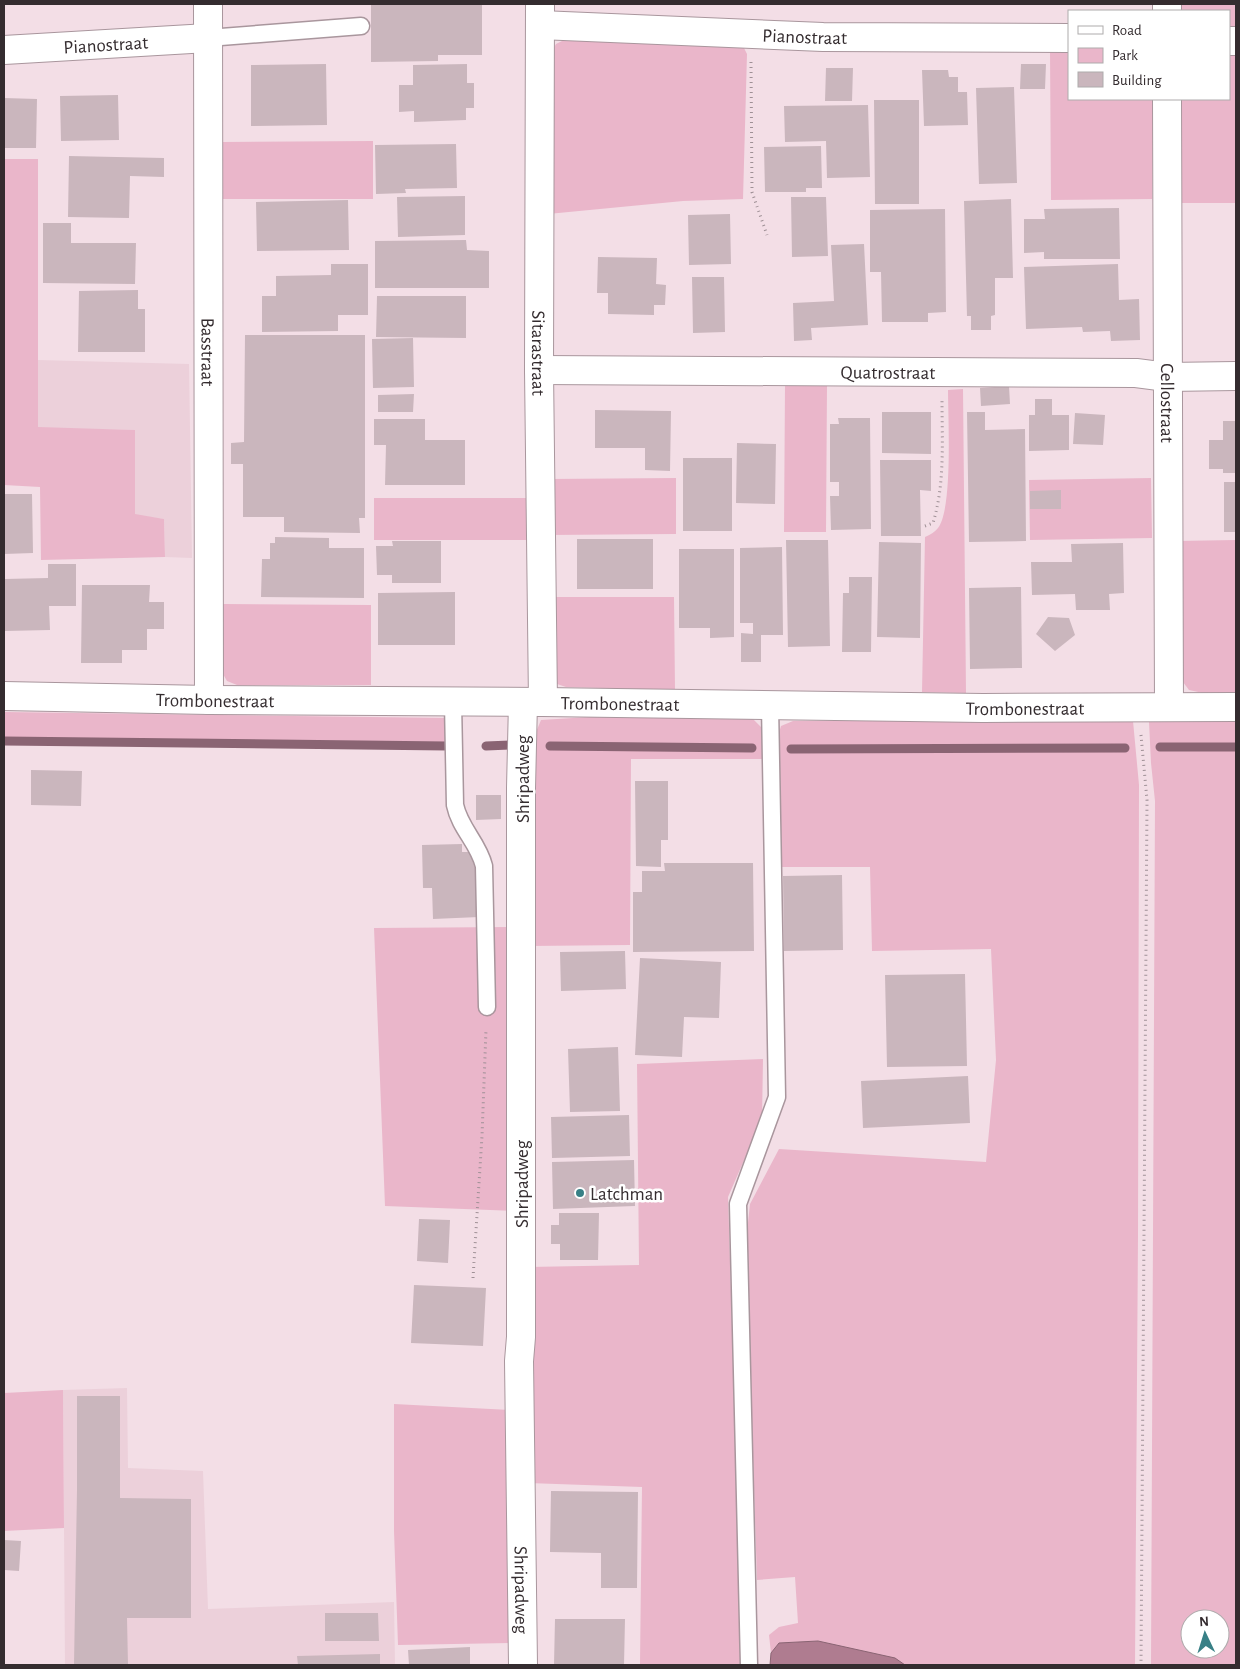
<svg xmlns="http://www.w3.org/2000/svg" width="1240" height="1669" font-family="'Alegreya Sans',sans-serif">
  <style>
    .built { fill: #ecd0da }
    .green { fill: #eab6ca; fill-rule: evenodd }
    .water { fill: #af7c90; stroke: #8a6473 }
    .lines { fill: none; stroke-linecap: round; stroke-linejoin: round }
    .stream { stroke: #8a6473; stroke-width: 9 }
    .building { fill: #cab6bd }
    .service-casing { stroke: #a9969d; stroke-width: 19 }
    .minor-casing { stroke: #a9969d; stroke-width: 30 }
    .path { stroke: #9f9096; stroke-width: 3; stroke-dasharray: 1 4; stroke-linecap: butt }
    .service { stroke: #fff; stroke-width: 16 }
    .minor { stroke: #fff; stroke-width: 28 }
    .poi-dot { fill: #388086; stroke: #fff; stroke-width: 2 }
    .labels { text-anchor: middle; stroke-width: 5; stroke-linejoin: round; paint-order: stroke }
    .street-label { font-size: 19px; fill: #342c2f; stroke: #fff }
    .poi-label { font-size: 19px; fill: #342c2f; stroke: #fff; text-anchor: start }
  </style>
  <rect width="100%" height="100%" fill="#f3dee6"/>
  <path class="built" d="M38,360L189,364L192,558L165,557L164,519L135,515L134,430L38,428Z
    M127,1388L128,1468L203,1471L208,1609L394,1602L395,1665H65L63,1390Z"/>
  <path class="green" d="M1177,4H1236V30H1229V11H1177Z
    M568,38L738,44L744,48L747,54L743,199L683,201L548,214L549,56L556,44Z
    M1050,50H1069V99H1153L1152,199L1051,200Z
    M1229,50H1236V203H1178V99H1229Z
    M373,141V199H222V142Z
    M4,159H38V427L135,430V514L164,519L165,557L41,560L40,487L4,485Z
    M785,386H827L826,532H784Z
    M963,389L966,693L922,692L925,537C930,535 935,532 938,528C953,509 948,417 948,390Z
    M676,478V534L548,535V479Z
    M1151,478L1152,538L1030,540L1029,480Z
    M374,498H530L531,540H374Z
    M1236,540V693H1203L1189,690L1183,682L1179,671L1176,541Z
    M554,597H674L675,690L566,687L557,684L554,677Z
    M223,604L371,605V685H237L227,681L223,674Z
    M4,712L448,718L447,746L4,741Z
    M589,717L752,718L764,730V759H631L630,945L528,946L534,737L541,720Z
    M793,721H1133L1139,785L1138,1236L1135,1665H905L818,1641L779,1643L771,1653L769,1635L779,1627L798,1623L795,1577L757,1580L746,1241L750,1204L779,1149L986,1162L996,1060L991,949L872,951L870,867H778V736L781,726Z
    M1149,722H1236V1665H1151L1155,801L1151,763ZM1190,1619H1220V1649H1190Z
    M514,927V1211L385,1206L374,928Z
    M763,1059L762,1119L728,1197L743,1665H640L642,1487L528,1483V1267L639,1265L637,1064Z
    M63,1390L64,1528L4,1531V1393Z
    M394,1404L510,1410L515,1643L398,1645L394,1531Z"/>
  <path class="water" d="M818,1641L895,1658L905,1665H770L771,1653L779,1643Z"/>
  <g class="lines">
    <path class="stream" d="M4,741L447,746
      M486,746L512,745
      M550,746L752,748
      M1160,747H1236
      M791,749L1125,748"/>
  </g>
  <path class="building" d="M371,4H482V55H438V61L371,62Z
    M326,64L327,125L251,126V65Z
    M467,64V83H474V108H466V120L414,122V111L399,112V85H413V65Z
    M1021,64H1046L1045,89H1020Z
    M826,68H853L852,101H825Z
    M922,70H948L949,77H958V92H967L968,125L924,126Z
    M1014,87L1017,183L979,184L976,88Z
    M118,95L119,140L61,141L60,96Z
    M4,98L37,99L36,148H4Z
    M874,100H919V204H875Z
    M868,105L870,177L827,178L826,141L785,142L784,106Z
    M456,144L457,188L405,189L406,193L376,194L375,145Z
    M821,146L822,188H806V192H765L764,147Z
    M69,156L164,158V177L130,176L129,218L68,217Z
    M465,196V235L398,237L397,197Z
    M791,197H826L828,256L792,257Z
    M1011,199L1013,278H995V315L991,316V330H971V316H967L964,201Z
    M348,200L349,250L257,251L256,202Z
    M1119,208L1120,259H1044V252L1024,253V219H1045L1044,209Z
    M945,209L946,312L928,313V322H882L881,272H870V210Z
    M730,214L731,264L689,265L688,215Z
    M43,223H71V243H136L135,284L43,283Z
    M466,240L467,250L489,251V288H375V241Z
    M864,244L868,325L811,328L812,340L794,341L793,303L834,301L831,245Z
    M598,257L657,258L656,284L666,285L665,305H654V315L608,314V293H597Z
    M331,264H368V315H338V331L262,332V296H276V276L331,275Z
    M1118,264L1119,300L1139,299L1140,340L1111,341L1110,331L1083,332L1082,327L1026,329L1024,267Z
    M692,277H724L725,332L693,333Z
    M138,290V309H145V352H78L79,291Z
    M377,296H466V338L376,337Z
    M245,335H365V518H359L360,533L284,532V517H243V464H231V443L244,442Z
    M413,338L414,387L373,388L372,339Z
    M1009,386L1010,404L981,406L980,388Z
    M414,394L413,412H378V395Z
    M1035,399H1052V415H1069V450L1029,451V415H1035Z
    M595,410L671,411L670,471L645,470V448H595Z
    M882,412H931V454L882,453Z
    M967,412H985V430L1025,429L1026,541L969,542Z
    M1075,413L1105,415L1103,445L1073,444Z
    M838,418H870L871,529L831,530L830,496H839V482H830V424H839Z
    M374,419H425V440H465V485H385L386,445H374Z
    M1223,421H1236V473H1223V469H1209V440H1223Z
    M737,443L776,444L775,504L736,503Z
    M683,458H732V531H683Z
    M880,460H931V491L920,490L921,536H881Z
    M1224,482H1236V532H1224Z
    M1061,490V509H1030V491Z
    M4,494H32L33,553L4,554Z
    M275,537L329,538V548H364V598L261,597L262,559H270V543H275Z
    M577,539H653V589H577Z
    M786,540H828L830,646L788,647Z
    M392,541H441V583H392V575H377L376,546H393Z
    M879,542L921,543L920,638L877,637Z
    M1123,543L1124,593L1109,594L1110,610H1076L1075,594L1032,595L1031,562H1072L1071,544Z
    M782,547L783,635H761V662H741V633L753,634V623H740V548Z
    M679,549H734V637L710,638V628H679Z
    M48,564H76V606H49L50,630L5,631V579L48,578Z
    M849,577H872L871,652H842L843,593H849Z
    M82,585H150L149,602H164V629H147V650H122V663H81Z
    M1021,587L1022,668L970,669L969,588Z
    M455,592V645H378V593Z
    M1048,617L1069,618L1075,635L1055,651L1036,634Z
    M31,770L82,771L81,806L31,805Z
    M635,781H668V840H661V867L636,866Z
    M476,795H501V819L476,820Z
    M462,844V852H476L479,917L433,919L432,888H423L422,845Z
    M664,863H753L754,951L633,952V892H642V871H665Z
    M842,875L843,950L784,951L783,876Z
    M625,951L626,989L561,991L560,952Z
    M640,958L721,962L719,1018L684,1017L682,1057L635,1055Z
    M965,974L967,1066L887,1067L885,975Z
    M618,1047L620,1111L570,1112L568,1049Z
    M968,1076L970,1123L863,1128L861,1081Z
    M629,1115L630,1156L552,1158L551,1117Z
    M634,1160L635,1206L553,1209L552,1162Z
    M559,1213H599L598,1260H560V1244H551V1225H559Z
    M419,1219L450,1220L448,1263L417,1261Z
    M414,1285L486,1288L483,1346L411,1343Z
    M77,1396H120V1498L191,1499V1618H127L128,1665H74L77,1490Z
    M551,1491L638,1492L637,1588H601V1553L550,1552Z
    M4,1540L21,1541L19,1571L4,1570Z
    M325,1613H378L379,1641H325Z
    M555,1619H625L624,1665H554Z
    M470,1647V1665H409L408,1650Z
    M380,1654V1665H298L297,1656Z"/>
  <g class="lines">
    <g class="service-casing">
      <path id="service" d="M208,38L361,26
        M453,702L455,805C460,829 478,842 484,866L487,1007
        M749,1665L738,1204L777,1097L770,705"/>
    </g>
    <g class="minor-casing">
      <g id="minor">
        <path id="s1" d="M208,4L209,700"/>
        <path id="s2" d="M540,4L539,370L543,702"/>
        <path d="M1167,11V4"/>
        <path id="s3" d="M540,25L823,37L1069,38"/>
        <path d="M1229,41H1236"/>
        <path id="s4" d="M4,50L208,38"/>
        <path id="s5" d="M1167,99L1169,707"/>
        <path id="s6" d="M539,370L1136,373L1167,377L1236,376"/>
        <path id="s7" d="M4,696L209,700L543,702L983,708L1236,707"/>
        <path id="s8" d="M523,702L521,788V1337L519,1361L523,1665"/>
      </g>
    </g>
    <path class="path" d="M751,62L752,192L767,235
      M925,526L933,523C945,484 942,441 942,400
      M1141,735L1147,800L1141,1665
      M473,1278L482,1136L486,1030"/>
    <use href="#service" class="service"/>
    <use href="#minor" class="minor"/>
  </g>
  <circle class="poi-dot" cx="580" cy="1193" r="5"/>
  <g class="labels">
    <g class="street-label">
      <text dy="7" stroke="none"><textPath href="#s3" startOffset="265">Pianostraat</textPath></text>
      <text dy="7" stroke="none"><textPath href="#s4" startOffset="102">Pianostraat</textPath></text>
      <text dy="7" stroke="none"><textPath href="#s1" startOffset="348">Basstraat</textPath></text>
      <text dy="7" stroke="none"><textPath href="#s2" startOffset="349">Sitarastraat</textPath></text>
      <text dy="7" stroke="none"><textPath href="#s6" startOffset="349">Quatrostraat</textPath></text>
      <text dy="7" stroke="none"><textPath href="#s5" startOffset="304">Cellostraat</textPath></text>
      <text dy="7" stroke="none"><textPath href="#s7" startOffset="211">Trombonestraat</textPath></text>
      <text dy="7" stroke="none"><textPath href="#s7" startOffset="616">Trombonestraat</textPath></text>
      <text dy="7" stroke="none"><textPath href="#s7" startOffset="1021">Trombonestraat</textPath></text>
      <text transform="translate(522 779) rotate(-90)" y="7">Shripadweg</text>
      <text transform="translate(521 1184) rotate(-90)" y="7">Shripadweg</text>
      <text dy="7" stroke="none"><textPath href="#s8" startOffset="888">Shripadweg</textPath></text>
    </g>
    <g class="poi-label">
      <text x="590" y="1200">Latchman</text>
    </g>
  </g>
  <rect width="1240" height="1669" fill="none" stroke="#342c2f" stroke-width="10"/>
  <rect x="1068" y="10" width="162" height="90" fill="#ffffff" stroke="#aeabac"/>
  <rect x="1078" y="26" width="25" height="8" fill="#ffffff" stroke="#aeabac"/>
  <text x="1112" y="35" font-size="15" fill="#342c2f">Road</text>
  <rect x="1078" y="48" width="25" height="15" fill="#eab6ca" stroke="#aeabac"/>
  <text x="1112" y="60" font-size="15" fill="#342c2f">Park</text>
  <rect x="1078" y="72" width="25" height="15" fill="#cab6bd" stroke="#aeabac"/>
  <text x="1112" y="85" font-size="15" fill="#342c2f">Building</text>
  <g transform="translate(1205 1634) rotate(356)"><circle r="24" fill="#ffffff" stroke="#aeabac"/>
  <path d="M0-4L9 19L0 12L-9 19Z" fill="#388086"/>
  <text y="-8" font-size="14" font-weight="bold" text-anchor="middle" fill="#342c2f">N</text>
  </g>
</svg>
